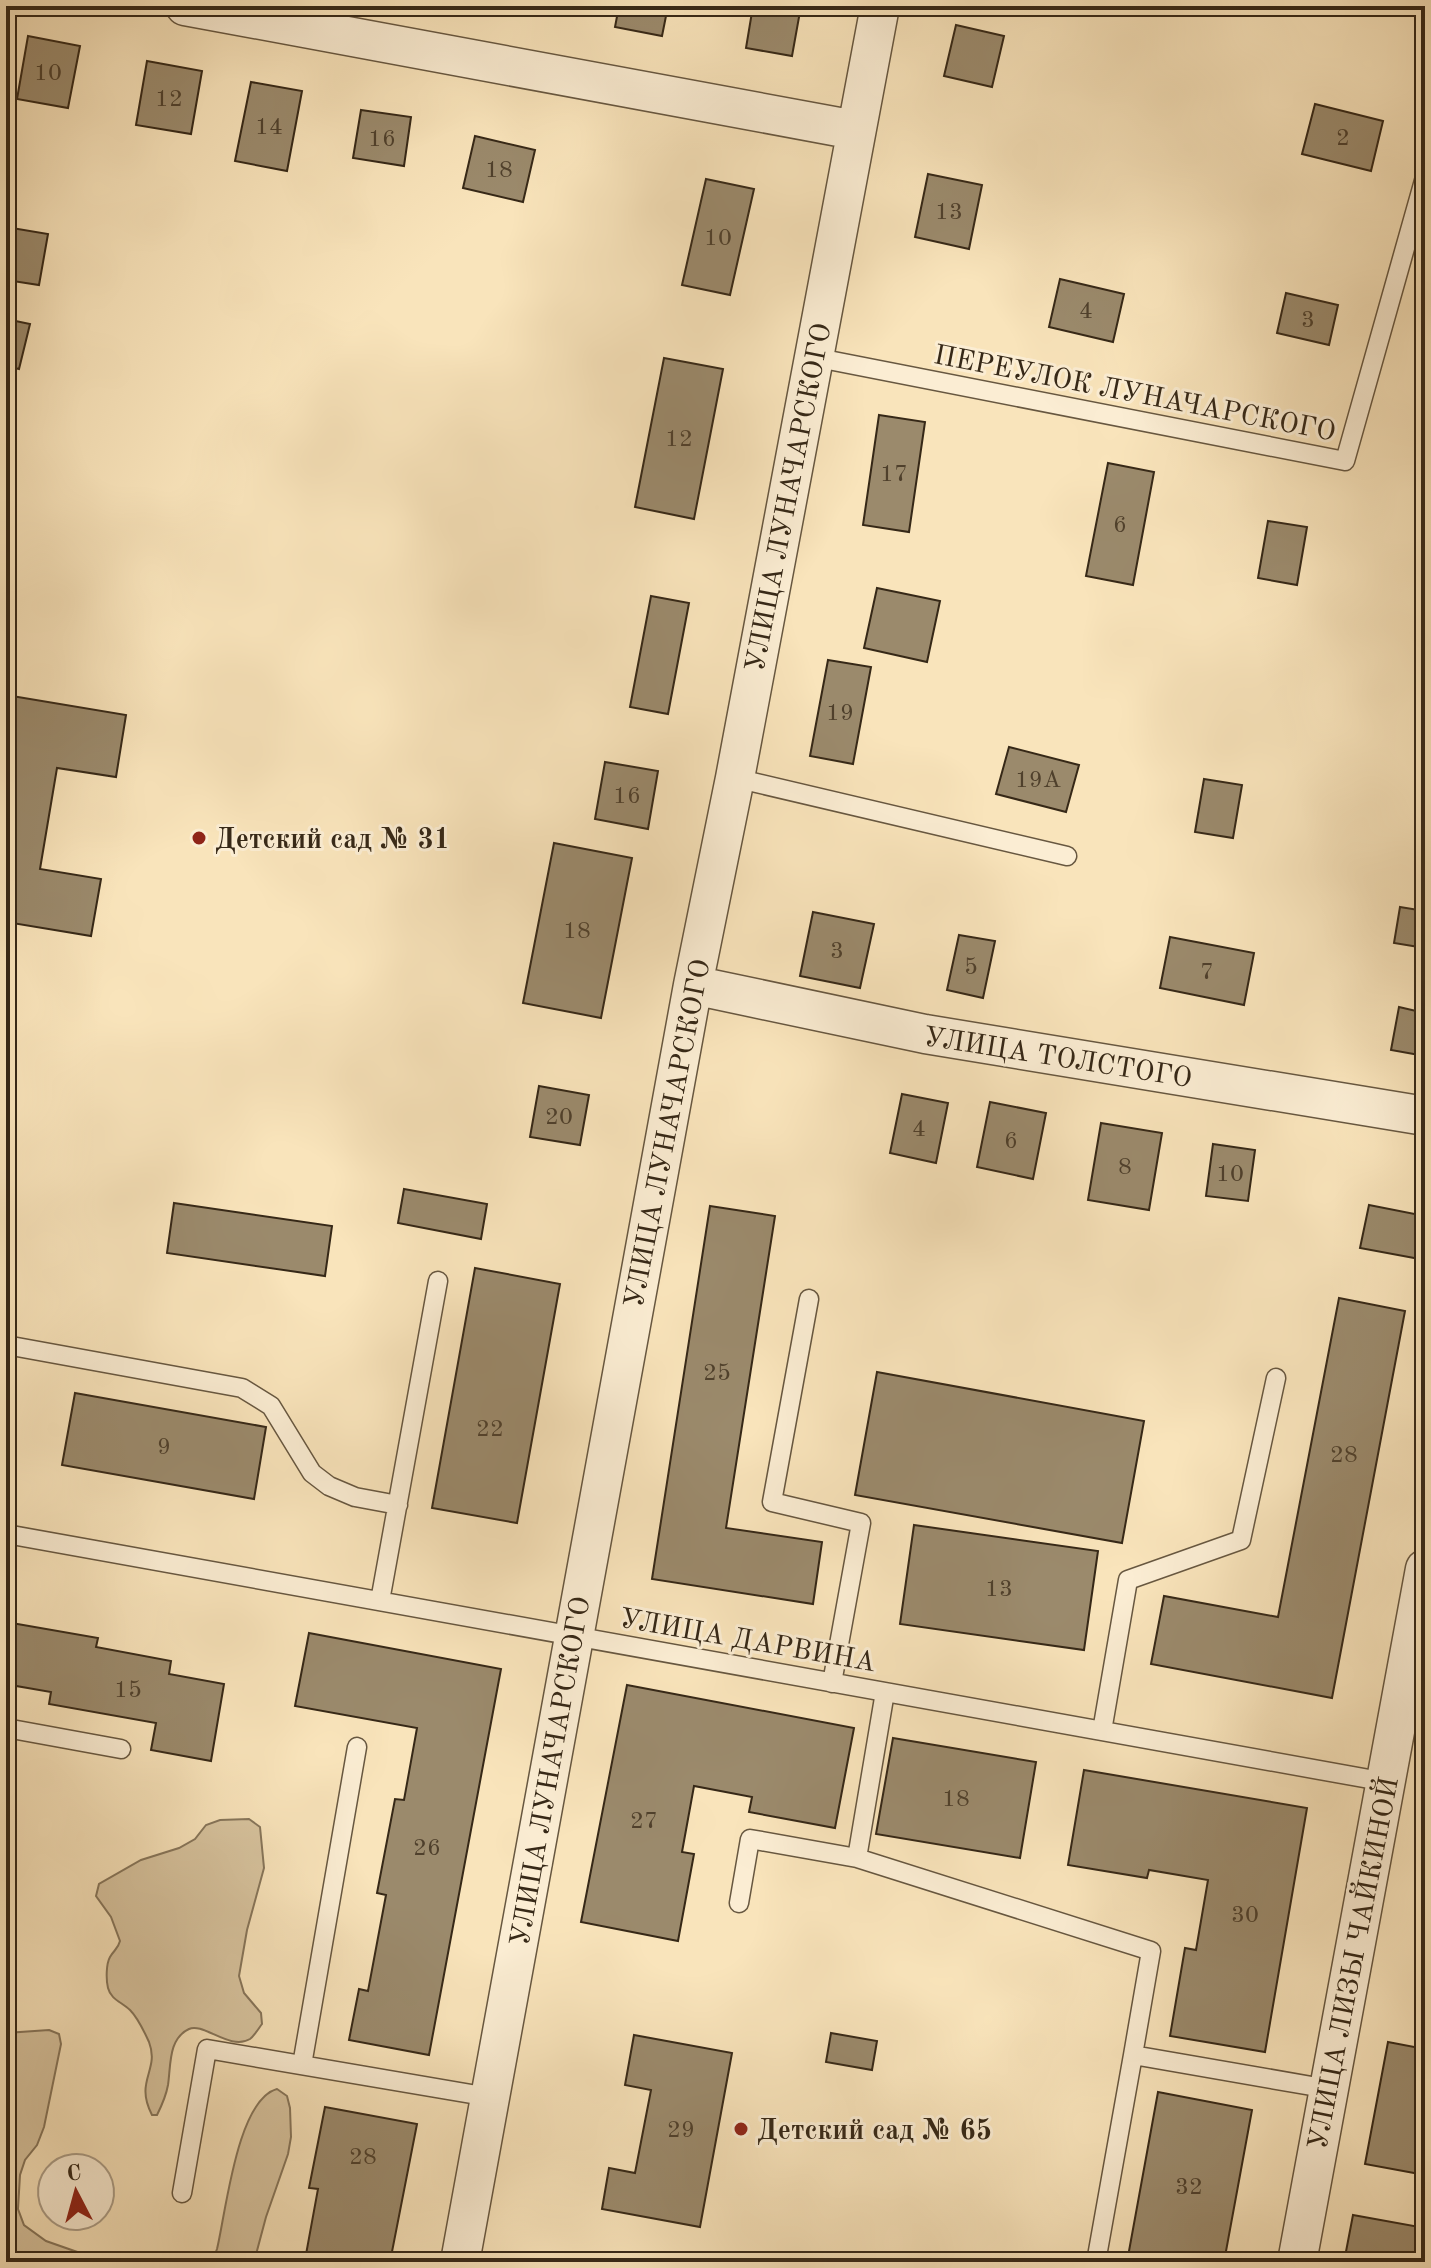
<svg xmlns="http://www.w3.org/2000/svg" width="1431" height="2268" font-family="'Old Standard TT',serif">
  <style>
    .green { fill: #d8c49f; stroke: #87765b; stroke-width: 2 }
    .building { fill: #9b8a6c; stroke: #362817; stroke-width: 2 }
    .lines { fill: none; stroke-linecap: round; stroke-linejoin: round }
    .service-casing { stroke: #675740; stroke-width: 21 }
    .minor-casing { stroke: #675740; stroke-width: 41 }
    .service { stroke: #fbedd3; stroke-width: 18 }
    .minor { stroke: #fbedd3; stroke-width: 38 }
    .poi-dot { fill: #8f2418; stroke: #fbedd3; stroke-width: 3 }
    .labels { text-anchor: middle; stroke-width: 6; stroke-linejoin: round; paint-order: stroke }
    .number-label { font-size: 24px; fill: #4f402c }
    .street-label { font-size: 28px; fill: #362817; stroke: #fbedd3 }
    .poi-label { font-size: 28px; font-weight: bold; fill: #362817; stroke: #fbedd3; text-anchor: start }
  </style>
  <rect width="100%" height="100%" fill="#f9e4bb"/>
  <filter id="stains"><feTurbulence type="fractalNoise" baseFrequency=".0025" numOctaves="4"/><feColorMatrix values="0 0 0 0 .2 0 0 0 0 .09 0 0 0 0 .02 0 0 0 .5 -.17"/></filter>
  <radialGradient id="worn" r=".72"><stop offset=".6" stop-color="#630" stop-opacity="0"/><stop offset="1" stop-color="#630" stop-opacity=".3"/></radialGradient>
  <path class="green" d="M249,1819L260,1827L264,1868L247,1930L239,1976L244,1993L261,2013L262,2024C259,2028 254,2036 250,2039C230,2051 203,2022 189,2029C168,2039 171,2065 168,2085C166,2096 162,2105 157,2115H152C134,2080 160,2071 149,2042C144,2031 138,2018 130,2010C122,2002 111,2000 108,1988C106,1980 106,1964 110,1957C114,1950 118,1949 120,1941L111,1917L96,1896L99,1884L141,1860L179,1848L195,1839L206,1825L220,1820Z
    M49,2030L59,2034L61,2044L44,2127L37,2145L25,2160L20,2175L18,2209L24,2225L46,2241L106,2262H6V2033Z
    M277,2089L287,2096L290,2108L291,2137L288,2154L266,2217L254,2262H212L217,2249C226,2212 237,2100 277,2089Z"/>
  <path class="building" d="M518,6H565L563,14Z
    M619,6H668L662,36L615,27Z
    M753,6H801L792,56L746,48Z
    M956,25L1004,36L992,87L944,76Z
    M28,36L80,46L68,108L17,99Z
    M147,61L202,71L191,134L136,125Z
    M251,82L302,91L287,171L235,161Z
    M1315,104L1383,121L1371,171L1302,154Z
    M361,110L411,117L404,166L353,158Z
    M475,136L535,150L523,202L463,188Z
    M928,174L982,185L969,249L915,237Z
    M706,179L754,189L730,295L682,285Z
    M6,227L48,234L39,285L6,280Z
    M1060,279L1124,294L1113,342L1049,327Z
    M1286,293L1338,305L1329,345L1277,333Z
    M6,319L30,324L19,369L6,366Z
    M664,358L723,369L694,519L635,507Z
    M879,415L925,422L909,532L863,525Z
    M1108,463L1154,472L1133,585L1086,576Z
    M1268,521L1307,527L1297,585L1258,578Z
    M877,588L940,601L927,662L864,648Z
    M651,596L689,603L668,714L630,707Z
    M828,660L871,667L853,764L810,756Z
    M6,695L126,715L116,777L57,768L40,869L101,879L91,936L6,922Z
    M1009,747L1079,765L1066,812L996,794Z
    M605,762L658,771L648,829L595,819Z
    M1204,779L1242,785L1233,838L1195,832Z
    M554,843L632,858L601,1018L523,1003Z
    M1400,907L1425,911V948L1394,943Z
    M813,912L874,924L860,988L800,976Z
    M959,935L995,941L983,998L947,990Z
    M1170,937L1254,953L1244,1005L1160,988Z
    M1399,1007L1425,1013V1056L1391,1050Z
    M539,1086L589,1095L580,1145L530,1137Z
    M902,1094L948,1103L936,1163L890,1153Z
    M990,1102L1046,1113L1033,1179L977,1167Z
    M1101,1123L1162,1133L1149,1210L1088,1200Z
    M1213,1144L1255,1150L1248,1201L1206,1196Z
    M404,1189L487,1204L481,1239L398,1223Z
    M174,1203L332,1226L325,1276L167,1253Z
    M1369,1205L1425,1216V1260L1360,1248Z
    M710,1206L775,1216L726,1528L822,1542L813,1604L652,1579Z
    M475,1268L560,1284L517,1523L432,1508Z
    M1339,1298L1405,1311L1332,1698L1151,1664L1164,1596L1278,1617Z
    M877,1372L1144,1421L1122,1543L855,1495Z
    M75,1393L266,1427L254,1499L62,1465Z
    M914,1525L1098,1551L1084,1650L900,1624Z
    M6,1622L98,1638L96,1647L171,1661L169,1674L224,1684L211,1761L151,1750L156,1723L49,1704L51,1692L16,1686L14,1698L6,1697Z
    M309,1633L501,1669L429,2055L349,2040L359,1989L368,1991L386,1895L377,1893L395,1799L404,1800L417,1728L295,1706Z
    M627,1685L854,1728L835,1828L749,1812L752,1797L694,1786L682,1852L694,1854L678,1941L581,1922Z
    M893,1738L1036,1762L1020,1858L876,1834Z
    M1084,1770L1307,1808L1265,2052L1170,2036L1185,1948L1196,1950L1208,1880L1149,1870L1147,1878L1068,1865Z
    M831,2033L877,2041L872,2070L826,2062Z
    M634,2035L732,2053L700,2227L602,2209L609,2168L635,2173L651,2090L625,2085Z
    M1388,2042L1425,2049V2175L1365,2164Z
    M1158,2092L1252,2110L1224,2262H1127Z
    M325,2107L417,2124L390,2262H295L296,2257L305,2260L318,2189L309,2188Z
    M1353,2215L1425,2228V2262H1344Z"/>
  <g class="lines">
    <g class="service-casing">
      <path id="service" d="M813,357L1345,461L1425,177
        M735,778L1067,856
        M809,1299L772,1502L861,1523L832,1683
        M6,1345L242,1388L271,1406L312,1473L329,1486L355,1497L398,1505
        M6,1534L1386,1782
        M380,1601L438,1281
        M6,1728L121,1749
        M1102,1731L1128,1580L1241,1540L1276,1378
        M857,1858L885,1692
        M739,1903L750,1839L857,1858L1151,1951L1133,2055L1329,2089
        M302,2065L357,1747
        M182,2193L207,2049L489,2097
        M1096,2262L1133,2055"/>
    </g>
    <g class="minor-casing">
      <path id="minor" d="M185,6L855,130
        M693,985L925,1034L1425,1116
        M460,2262L693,985L735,778L880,6
        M1297,2262L1425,1569"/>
    </g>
    <use href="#service" class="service"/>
    <use href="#minor" class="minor"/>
  </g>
  <g class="poi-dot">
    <circle cx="199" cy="838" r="8"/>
    <circle cx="741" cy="2129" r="8"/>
  </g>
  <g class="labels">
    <g class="number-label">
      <text x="48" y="80">10</text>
      <text x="169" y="106">12</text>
      <text x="269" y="134">14</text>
      <text x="1343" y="145">2</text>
      <text x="382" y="146">16</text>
      <text x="499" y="177">18</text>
      <text x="949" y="219">13</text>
      <text x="718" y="245">10</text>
      <text x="1086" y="318">4</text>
      <text x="1308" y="327">3</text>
      <text x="679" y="446">12</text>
      <text x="894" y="481">17</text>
      <text x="1120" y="532">6</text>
      <text x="840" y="720">19</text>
      <text x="1038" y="787">19А</text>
      <text x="627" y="803">16</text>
      <text x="577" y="938">18</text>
      <text x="837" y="958">3</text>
      <text x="971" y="974">5</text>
      <text x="1207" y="979">7</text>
      <text x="559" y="1124">20</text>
      <text x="919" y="1136">4</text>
      <text x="1011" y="1148">6</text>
      <text x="1125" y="1174">8</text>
      <text x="1230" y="1181">10</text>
      <text x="717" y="1380">25</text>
      <text x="490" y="1436">22</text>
      <text x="164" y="1454">9</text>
      <text x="1344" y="1462">28</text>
      <text x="999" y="1596">13</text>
      <text x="128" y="1697">15</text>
      <text x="956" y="1806">18</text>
      <text x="644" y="1828">27</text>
      <text x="427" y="1855">26</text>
      <text x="1245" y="1922">30</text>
      <text x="681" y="2137">29</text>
      <text x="363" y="2164">28</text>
      <text x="1189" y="2194">32</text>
    </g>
    <g class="street-label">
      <text transform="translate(1135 392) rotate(11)" y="10">ПЕРЕУЛОК ЛУНАЧАРСКОГО</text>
      <text transform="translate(787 497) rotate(-79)" y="10">УЛИЦА ЛУНАЧАРСКОГО</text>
      <text transform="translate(1058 1056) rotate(9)" y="10">УЛИЦА ТОЛСТОГО</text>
      <text transform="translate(666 1133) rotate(-79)" y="10">УЛИЦА ЛУНАЧАРСКОГО</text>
      <text transform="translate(748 1639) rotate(10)" y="10">УЛИЦА ДАРВИНА</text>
      <text transform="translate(549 1771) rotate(-80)" y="10">УЛИЦА ЛУНАЧАРСКОГО</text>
      <text transform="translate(1352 1963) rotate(-79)" y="10">УЛИЦА ЛИЗЫ ЧАЙКИНОЙ</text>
    </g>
    <g class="poi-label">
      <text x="215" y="848">Детский сад № 31</text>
      <text x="757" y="2139">Детский сад № 65</text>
    </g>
  </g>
  <rect width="1431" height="2268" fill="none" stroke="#f9e4bb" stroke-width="32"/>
  <rect x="8" y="8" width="1415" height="2252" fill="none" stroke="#362817" stroke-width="4"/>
  <rect x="16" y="16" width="1399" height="2236" fill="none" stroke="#362817" stroke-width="2"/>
  <g transform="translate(76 2192) rotate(354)"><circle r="38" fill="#fbedd3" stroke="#ac9e88" stroke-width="2"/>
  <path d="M0-6L14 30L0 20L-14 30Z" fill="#8f2418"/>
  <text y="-12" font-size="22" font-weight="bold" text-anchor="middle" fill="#362817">С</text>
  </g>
  <rect width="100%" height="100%" filter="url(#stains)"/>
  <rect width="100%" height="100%" fill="url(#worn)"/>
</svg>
